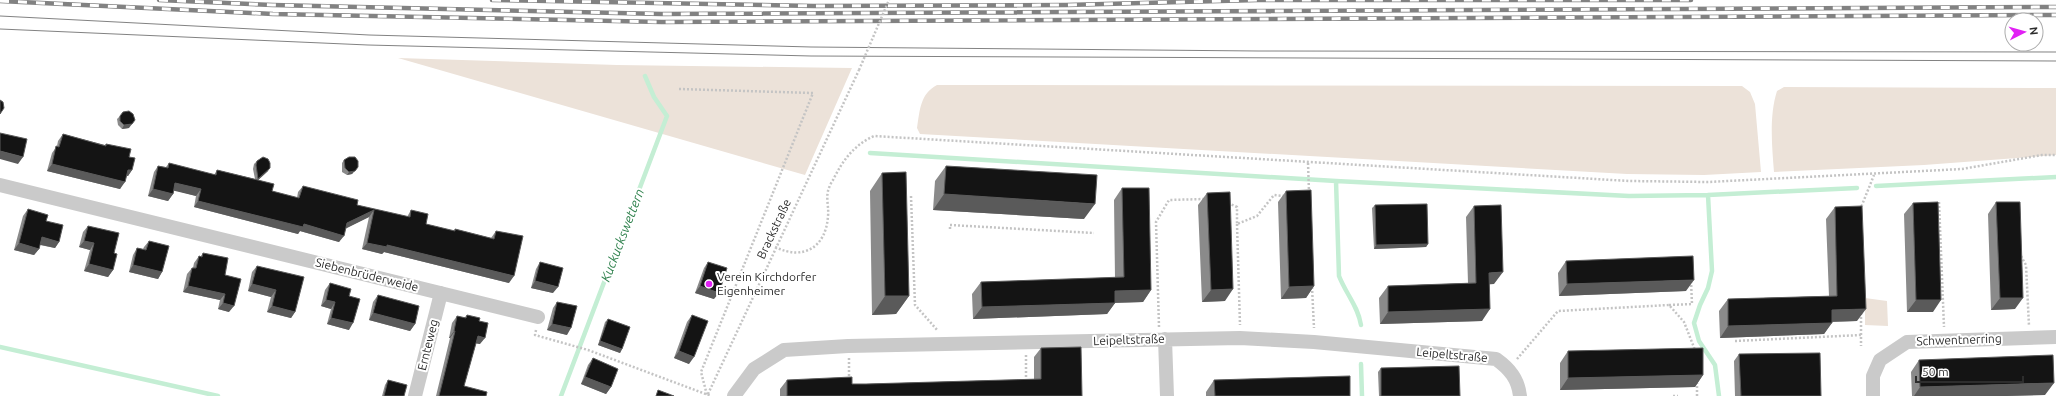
<svg xmlns="http://www.w3.org/2000/svg" width="2056" height="396" font-family="Ubuntu,sans-serif">
  <style>
    .green { fill: #ece2d9 }
    .lines { fill: none; stroke-linecap: round; stroke-linejoin: round }
    .stream { stroke: #c4eed4; stroke-width: 4.5 }
    .path { stroke: #c4c4c4; stroke-width: 2.5; stroke-dasharray: 2 2; stroke-linecap: butt }
    .minor { stroke: #cacaca; stroke-width: 14 }
    .tram { stroke: #828282; stroke-width: 1 }
    .rail-casing { stroke: #828282; stroke-width: 4.5 }
    .rail { stroke: #fff; stroke-width: 3; stroke-dasharray: 9; stroke-linecap: butt }
    .path-bridge { stroke: #c4c4c4; stroke-width: 2.5; stroke-dasharray: 2 2; stroke-linecap: butt }
    .wall { fill: #8a8a8a }
    .shaded-wall { fill: #5a5a5a }
    .building { fill: #141414; stroke: #5a5a5a }
    .poi-dot { fill: #e120f4; stroke: #fff; stroke-width: 1.5 }
    .labels { text-anchor: middle; stroke-width: 4; stroke-linejoin: round; paint-order: stroke }
    .street-label { font-size: 12px; fill: #2d2d2d; stroke: #fff }
    .poi-label { font-size: 12px; fill: #2d2d2d; stroke: #fff; text-anchor: start }
    .water-label { font-size: 13px; font-style: italic; fill: #30824e; stroke: #fff }
  </style>
  <rect width="100%" height="100%" fill="#fff"/>
  <path class="green" d="M398,58L617,65L852,68L805,175Z
    M937,85L1742,86L1750,92L1755,104L1761,172L1704,175L1627,174L920,134L917,128C920,110 920,94 937,85Z
    M1784,87L2056,88V155L1924,165L1774,172C1772,146 1769,116 1777,91Z
    M1865,298L1887,301L1888,326L1865,325Z"/>
  <g class="lines">
    <path class="stream" d="M870,153L1336,181L1629,196L1708,195L1857,188
      M1336,181L1339,276C1346,294 1358,306 1361,325
      M1876,186L2056,177
      M1708,195L1712,271L1708,288L1700,305L1694,323L1699,341L1715,365L1719,396
      M0,347L218,396
      M1361,364L1362,396
      M561,396L667,116L654,97L645,76"/>
    <path class="path" d="M679,89L813,93L701,372L707,395
      M1308,163L1309,192
      M911,196L915,305L938,331
      M1939,202L1944,327
      M1228,203L1237,207V224L1257,216L1274,195L1284,196
      M1860,210L1874,175
      M1237,224L1240,325
      M950,229V225L1094,233
      M775,247C804,261 826,247 828,216C829,208 826,199 828,191C829,187 831,183 833,180C843,160 854,145 874,136L1629,181L1708,182L1962,169L2042,155H2056
      M2021,256L2026,265L2029,326
      M1312,287L1314,328
      M1669,305L1692,304L1691,281
      M1861,313V346
      M1159,327L1156,222L1169,200L1204,199
      M536,330L535,335L588,350L711,396
      M1735,341L1861,335
      M1026,355V382
      M849,358V379
      M1517,359L1558,311L1669,305L1684,322L1695,350
      M708,394L859,70
      M1673,396H1678
      M1697,396V383"/>
    <path class="minor" d="M0,185L538,317
      M1165,339L1167,396
      M415,396L441,293
      M734,396L754,369L784,350L848,346L1240,338L1314,342L1496,359C1510,369 1518,379 1520,396
      M1873,396V376L1880,360L1907,342L2056,337"/>
    <path class="tram" d="M0,16L369,35L811,47L1258,51L2056,52
      M0,29L368,45L811,56L2056,61"/>
    <g class="rail-casing">
      <path id="rail" d="M159,0L273,5L662,14L2056,7
        M492,0L814,6L1066,5L1258,0H1691
        M0,1L273,14L662,22L2056,15"/>
    </g>
    <use href="#rail" class="rail"/>
    <path class="path-bridge" d="M859,70L889,0"/>
  </g>
  <path class="wall" d="M120,116L129,128L122,129L118,125L117,119Z
    M63,134L105,145L106,144L129,157L132,170L128,176H126L120,189L47,171L52,153L57,146L58,141Z
    M344,160L358,167L352,174L347,175L342,172V163Z
    M257,161L268,171L258,180L272,191L297,198L298,192L303,186L357,205L407,217L411,210L426,224L454,231L455,229L491,238L496,231L509,283L384,252L382,254L362,249L369,217L346,228L339,242L300,231L298,234L194,207L196,196L174,190L173,194L168,201L148,196L154,172L158,166L166,167L169,163L214,175L217,170L255,179L253,169L254,164Z
    M946,166L1084,219L933,210L935,181Z
    M882,173L909,296L896,314L872,315L870,191Z
    M1122,188L1151,290L1143,302L1115,303L1107,314L973,319L972,294L981,282L1115,278L1114,200Z
    M1286,191L1314,286L1306,298L1281,299L1278,202Z
    M1207,193L1225,301L1202,302L1198,205Z
    M1996,202L2015,309L1991,310L1988,214Z
    M1913,203L1933,312H1907L1904,214Z
    M1375,205L1428,244L1426,247L1374,249L1372,208Z
    M1474,206L1494,284H1489L1482,321L1380,324L1379,298L1388,286L1468,283L1466,217Z
    M1835,207L1857,321L1832,322L1824,334L1720,338L1719,311L1728,299L1829,296L1826,219Z
    M28,209L59,242L55,248L40,245L39,249L34,255L14,250L23,216Z
    M88,226L114,253L113,270L108,277L84,271L90,250L79,247L83,232Z
    M149,241L162,272L158,279L129,272L133,255L137,248L143,249L144,247Z
    M203,253L225,275L229,312L218,309L220,300L183,292L187,274L192,268H193L194,263L199,256H201Z
    M1566,261L1686,291L1559,296L1558,273Z
    M540,262L553,293L531,288L536,269Z
    M708,262L714,299L695,293L704,268Z
    M257,266L295,312L291,318L267,312L271,297L248,291L252,272Z
    M330,283L349,296V330L327,324L331,309L321,306L325,290Z
    M378,295L415,324L410,331L369,320L373,302Z
    M557,302L567,335L547,330L553,308Z
    M467,315L479,321L480,344L476,343L464,386L486,396H436L450,338H449L452,323L457,316L464,318Z
    M692,315L689,364L674,358L687,322Z
    M608,319L622,349L620,353L598,345L605,322Z
    M1041,348L1082,396H780V389L787,380L852,384H866L1034,379V357Z
    M1568,351L1703,375L1695,387L1560,390V363Z
    M1739,354L1821,396H1735L1734,361Z
    M593,358L611,387L606,394L581,384L588,365Z
    M1919,360L2045,395L2006,396H1912L1911,372Z
    M1381,368L1460,396H1379L1378,372Z
    M388,380L404,396H382L385,385Z
    M1214,380L1350,396H1206V392Z"/>
  <path class="shaded-wall" d="M132,124L129,128L122,129L124,125Z
    M0,151L23,157L18,164L0,159Z
    M52,164L125,182L120,189L47,171Z
    M358,167L352,174L347,175L349,172Z
    M270,168L268,171L256,182L258,179Z
    M128,170H132L128,176H123Z
    M175,183L201,189L196,196L171,190Z
    M153,189L173,194L168,201L148,196Z
    M944,194L1095,204L1084,219L933,210Z
    M198,201L304,224L344,236L339,242L300,231L298,234L194,207Z
    M374,210L369,217L343,230L347,223Z
    M42,237L59,242L55,248L37,244Z
    M84,241L94,243L90,250L79,247Z
    M19,243L39,249L34,255L14,250Z
    M367,243L387,245L514,276L509,283L384,252L382,254L362,249Z
    M1428,244L1426,247L1374,249L1376,245Z
    M89,264L113,270L108,277L84,271Z
    M133,265L162,272L158,279L129,272Z
    M1503,272L1494,284L1481,285L1489,273Z
    M1694,280L1686,291L1559,296L1567,284Z
    M535,281L558,287L553,293L531,288Z
    M252,284L276,290L271,297L248,291Z
    M188,286L225,294L220,300L183,292Z
    M700,286L719,293L714,299L695,293Z
    M1314,286L1306,298L1281,299L1289,287Z
    M1233,289L1225,301L1202,302L1211,290Z
    M1151,290L1143,302L1107,303L1115,291Z
    M885,296H909L896,314L872,315Z
    M2000,298H2023L2015,309L1991,310Z
    M326,300L335,302L331,309L321,306Z
    M1916,300H1941L1933,312H1907Z
    M223,303L234,306L229,312L218,309Z
    M1115,303L1107,314L973,319L982,307Z
    M272,306L295,312L291,318L267,312Z
    M1490,309L1482,321L1380,324L1388,312Z
    M1866,309L1857,321L1823,322L1832,310Z
    M373,313L415,324L410,331L369,320Z
    M331,318L353,323L349,330L327,324Z
    M1832,323L1824,334L1720,338L1728,326Z
    M552,324L571,328L567,335L547,330Z
    M454,331H455L450,338H449Z
    M478,336L485,338L480,344L473,343Z
    M600,341L622,349L620,353L598,345Z
    M679,351L694,357L689,364L674,358Z
    M1703,375L1695,387L1560,390L1568,378Z
    M585,377L611,387L606,394L581,384Z
    M2054,383L2045,395L2006,396H1914L1920,387Z"/>
  <path class="building" d="M0,100L3,102L4,108L0,114Z
    M129,111L133,114L135,120L132,124L124,125L120,121V116L123,112Z
    M0,133L27,139L23,157L0,151Z
    M63,134L106,146V144L131,149L129,157L135,158L132,170H128L125,182L52,164L56,146L59,147Z
    M263,157L268,159L270,163V168L258,179L256,165L257,161Z
    M349,157H355L358,161V167L355,171L349,172L345,168L344,160Z
    M169,163L216,175L217,170L274,184L272,191L299,198L303,186L358,200L357,205L410,217L411,210L428,214L426,224L455,231V229L494,239L496,231L523,236L514,276L387,245V247L367,243L374,210L347,223L344,236L304,224L303,227L198,201L201,189L175,183L173,194L153,189L158,166L168,168Z
    M946,166L1097,175L1095,204L944,194Z
    M906,172L909,296H885L882,173Z
    M1122,188H1149L1151,290L1115,291V303L982,307L981,282L1124,277Z
    M1311,190L1314,286L1289,287L1286,191Z
    M1230,192L1233,289L1211,290L1207,193Z
    M1938,202L1941,300H1916L1913,203Z
    M1996,202H2020L2023,298H2000Z
    M1427,204L1428,244L1376,245L1375,205Z
    M1501,205L1503,272L1489,273L1490,309L1388,312V286L1476,283L1474,206Z
    M1862,206L1866,309L1832,310V323L1728,326V299L1837,296L1835,207Z
    M28,209L48,215L46,221L63,225L59,242L42,237L39,249L19,243Z
    M88,226L119,233L114,253L117,254L113,270L89,264L94,243L84,241Z
    M149,241L169,246L162,272L133,265L137,248L146,250Z
    M203,253L228,258L225,275L241,279L234,306L223,303L225,294L188,286L192,268H196L199,256L202,257Z
    M1693,256L1694,280L1567,284L1566,261Z
    M540,262L563,268L558,287L535,281Z
    M708,262L727,268L719,293L700,286Z
    M257,266L304,277L295,312L272,306L276,290L252,284Z
    M330,283L351,289L349,296L360,299L353,323L331,318L335,302L326,300Z
    M378,295L419,306L415,324L373,313Z
    M557,302L577,306L571,328L552,324Z
    M467,315L480,318L479,321L488,323L485,338L478,336L464,386L487,392L486,396H439L455,331H454L457,316L466,318Z
    M692,315L708,321L694,357L679,351Z
    M608,319L630,327L622,349L600,341Z
    M1081,347L1082,396H787V380L852,377V384H866L1041,379V348Z
    M1703,348V375L1568,378V351Z
    M1820,353L1821,396H1741L1739,354Z
    M2053,355L2054,383L1920,387L1919,360Z
    M593,358L618,369L611,387L585,377Z
    M1459,366L1460,396H1381V368Z
    M1350,376V396H1215L1214,380Z
    M388,380L407,385L404,396H384Z
    M658,390L674,396H656Z"/>
  <circle class="poi-dot" cx="709" cy="284" r="4"/>
  <g class="labels">
    <g class="street-label">
      <text transform="translate(774 229) rotate(-65)" y="4">Brackstraße</text>
      <text transform="translate(367 275) rotate(14)" y="4">Siebenbrüderweide</text>
      <text transform="translate(1129 340) rotate(-2)" y="4">Leipeltstraße</text>
      <text transform="translate(1959 340) rotate(-2)" y="4">Schwentnerring</text>
      <text transform="translate(428 345) rotate(-76)" y="4">Ernteweg</text>
      <text transform="translate(1452 355) rotate(5)" y="4">Leipeltstraße</text>
    </g>
    <g class="poi-label">
      <text x="717" y="281">Verein Kirchdorfer<tspan x="717" dy="14">Eigenheimer</tspan></text>
    </g>
    <g class="water-label">
      <text transform="translate(622 235) rotate(-69)" y="5">Kuckuckswettern</text>
    </g>
  </g>
  <g transform="translate(2024 32) rotate(84)"><circle r="19" fill="#ffffff" stroke="#ababab"/>
  <path d="M0-3L7 15L0 10L-7 15Z" fill="#e120f4"/>
  <text y="-6" font-size="11" font-weight="bold" text-anchor="middle" fill="#2d2d2d">N</text>
  </g>
  <path d="M1916 376v6h107v-6" fill="none" stroke="#2d2d2d" stroke-width="2"/>
  <text x="1922" y="376" font-size="12" fill="#2d2d2d" stroke="#ffffff" stroke-width="3" paint-order="stroke">50 m</text>
</svg>
